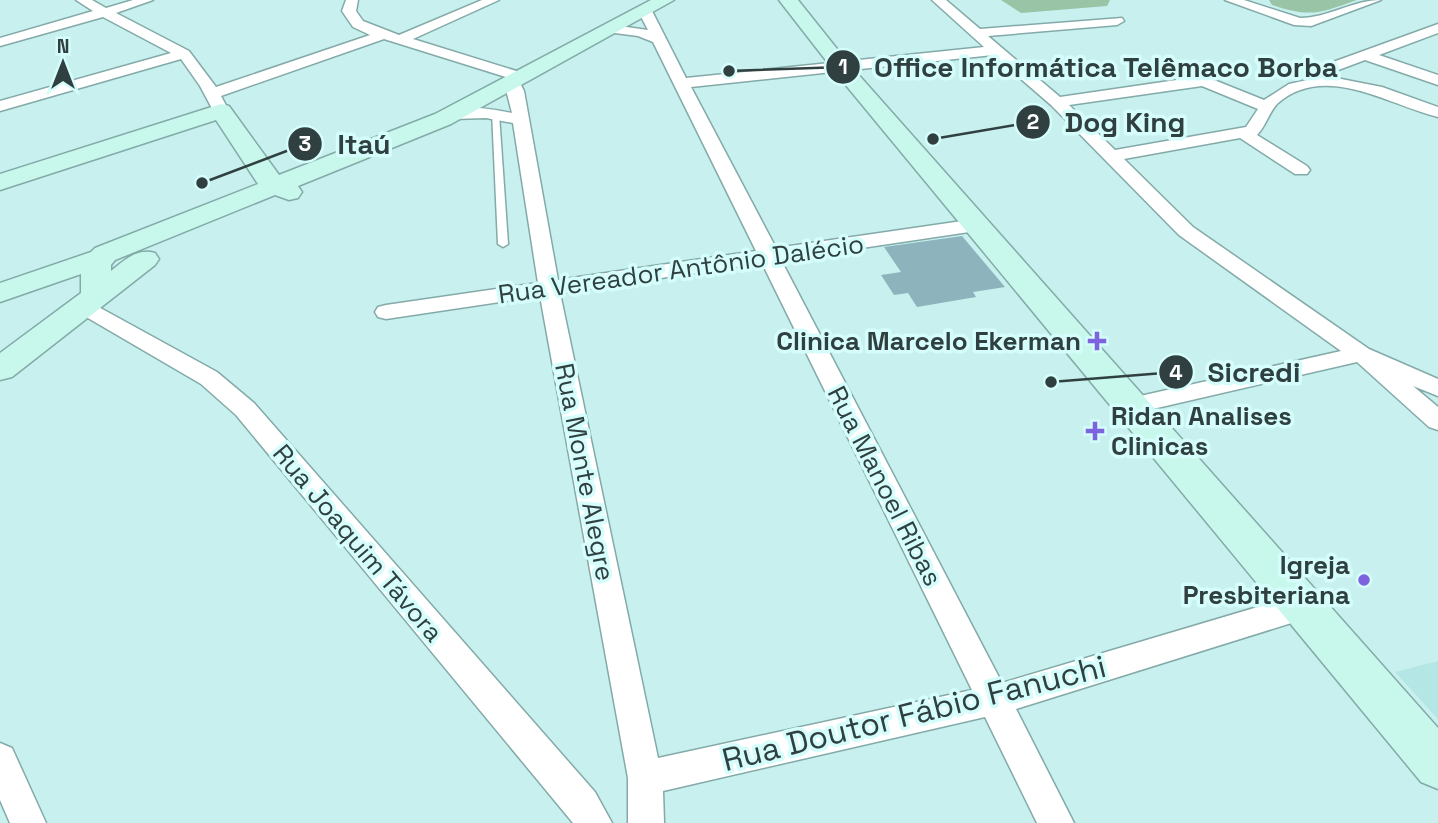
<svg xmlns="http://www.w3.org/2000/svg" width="1438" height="823" font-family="'Space Grotesk',sans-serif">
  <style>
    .built { fill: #b3e6e4 }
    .forest { fill: #99c4a6 }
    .building { fill: #8db3bc }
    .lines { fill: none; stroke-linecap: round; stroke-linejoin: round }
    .lane-casing { stroke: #83aaa8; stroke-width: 3 }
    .street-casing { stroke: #83aaa8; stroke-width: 3 }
    .secondary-casing { stroke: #83aaa8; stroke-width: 3 }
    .lane { fill: #fff; fill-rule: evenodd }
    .street { fill: #fff; fill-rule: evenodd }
    .secondary { fill: #c8f7ec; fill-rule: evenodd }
    .poi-dot { fill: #7e63de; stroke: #d4fdfb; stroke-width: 2.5 }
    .labels { text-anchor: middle; stroke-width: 7; stroke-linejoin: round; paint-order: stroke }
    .street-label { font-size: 26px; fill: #304040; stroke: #d4fdfb }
    .poi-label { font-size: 26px; font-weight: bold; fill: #304040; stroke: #d4fdfb; text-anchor: end }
    .near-street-label { font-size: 32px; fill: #304040; stroke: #d4fdfb }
    .leader { fill: none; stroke: #304040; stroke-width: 2.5 }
    .callout-dot { fill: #304040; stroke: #d4fdfb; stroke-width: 2.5 }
    .mark-label { font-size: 21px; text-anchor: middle; font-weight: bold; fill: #fff }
    .callout-label { font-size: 28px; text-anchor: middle; font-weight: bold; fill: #304040; stroke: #d4fdfb; stroke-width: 7; stroke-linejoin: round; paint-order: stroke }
  </style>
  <rect width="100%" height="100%" fill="#c7f0ee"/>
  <path class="built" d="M1438,661V719L1395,672Z"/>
  <path class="forest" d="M1001,0H1110L1107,6L1021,13Z
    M1269,0H1357C1320,13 1311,18 1272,5Z"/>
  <path class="building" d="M962,236L1005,287L973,292L976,297L917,307L908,293L894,295L881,275L901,272L884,247Z"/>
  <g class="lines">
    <g class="lane-casing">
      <path id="lane" d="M492,112L499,114L508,244L503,247L498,244Z"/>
    </g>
    <g class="street-casing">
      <path id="street" d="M76,0H92L106,8L133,0H153L116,13L189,51L216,87L370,35L353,27L342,11L346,0H358L356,11L363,21L399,35L482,0H499L413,39L526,74L528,77L526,80L519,81L524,91L558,280L756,251L653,42L638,36L607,32L605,29L612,25L648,30L638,11L640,8H650L652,11L686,78L984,47L932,0H946L980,29L1122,18L1124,21L1117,25L988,36L1060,97L1204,76L1264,100L1289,84L1316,78L1322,66L1438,24V33L1379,55L1438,75V85L1365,60L1333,72L1331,77L1382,87L1438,107V117C1389,105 1325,62 1278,103C1269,112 1266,126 1257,135L1307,166L1310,170L1307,174H1295L1240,138L1124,159L1193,227L1369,349L1438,379V396L1413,386L1438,407V430L1429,427L1357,362L1131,414L1122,412L1119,406L1122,400L1131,398L1341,351L1179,235L1051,105L993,55L691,87L776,248L976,219L986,225L976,231L781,260L1002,683L1301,594L1312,598L1316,607L1312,616L1301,620L1016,709L1074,823H1037L985,717L663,791L664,823H628V778L540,296L386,319L378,317L375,312L378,307L386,305L538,283L513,123L486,118L452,119L444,114C456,102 495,110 512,113L504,82L509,78L384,39L221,96L229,111L221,116L215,114L200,86L181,59L0,111V101L171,53L103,17L0,46V38L93,11ZM1202,86L1258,109L1246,127L1115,150L1069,105ZM762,263L972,690L658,758L560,293Z
        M1225,0H1244L1300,18C1328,18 1353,0 1381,0L1311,26L1294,25Z
        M84,299L217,372L254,403L595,792L612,823H573L236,415L201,384L76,311L73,306L76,301Z
        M0,743L12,748L46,823H10L0,800Z"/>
    </g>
    <g class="secondary-casing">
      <path id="secondary" d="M651,0H674L451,124L298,186L302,192L298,198L289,200L275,195L115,260L111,265V271C125,260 136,248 155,253L159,259L155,265L12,377L0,380V353L81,293V274L0,302V283L91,252L95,248L258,184L216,120L0,190V174L221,104L229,106L279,175L435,114Z
        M779,0H798L849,64L1438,728V789L1421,782L835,72Z"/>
    </g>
    <use href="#lane" class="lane"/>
    <use href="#street" class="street"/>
    <use href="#secondary" class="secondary"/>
  </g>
  <g class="poi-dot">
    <path d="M1093.5 330.5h7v7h7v7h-7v7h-7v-7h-7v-7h7z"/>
    <path d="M1091.5 420.5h7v7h7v7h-7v7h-7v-7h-7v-7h7z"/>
    <circle cx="1364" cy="580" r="7"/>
  </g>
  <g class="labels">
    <g class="street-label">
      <text transform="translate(681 269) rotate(-8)" y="9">Rua Vereador Antônio Dalécio</text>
      <text transform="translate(585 472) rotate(79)" y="9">Rua Monte Alegre</text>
      <text transform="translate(885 486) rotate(63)" y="9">Rua Manoel Ribas</text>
      <text transform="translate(358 543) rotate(50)" y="9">Rua Joaquim Távora</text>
    </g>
    <g class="poi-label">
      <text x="1081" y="350">Clinica Marcelo Ekerman</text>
      <text x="1111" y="425" text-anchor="start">Ridan Analises<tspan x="1111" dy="30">Clinicas</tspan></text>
      <text x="1350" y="574">Igreja<tspan x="1350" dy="30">Presbiteriana</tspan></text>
    </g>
    <g class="near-street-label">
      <text transform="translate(914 713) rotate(-14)" y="11">Rua Doutor Fábio Fanuchi</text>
    </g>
  </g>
  <path class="leader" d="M729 71L843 67M933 139L1033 122M202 183L305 144M1051 382L1176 372"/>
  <g class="callout-dot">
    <circle cx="729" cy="71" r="7"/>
    <circle cx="933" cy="139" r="7"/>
    <circle cx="202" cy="183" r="7"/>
    <circle cx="1051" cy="382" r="7"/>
    <circle cx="843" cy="67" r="18"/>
    <circle cx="1033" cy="122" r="18"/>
    <circle cx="305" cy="144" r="18"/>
    <circle cx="1176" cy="372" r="18"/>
  </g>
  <g class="mark-label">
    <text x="843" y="74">1</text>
    <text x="1033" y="129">2</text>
    <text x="305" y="151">3</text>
    <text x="1176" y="380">4</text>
  </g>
  <g class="callout-label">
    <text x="1106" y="77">Office Informática Telêmaco Borba</text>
    <text x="1125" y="132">Dog King</text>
    <text x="364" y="154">Itaú</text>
    <text x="1254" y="382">Sicredi</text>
  </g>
  <g transform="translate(63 63)" stroke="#d4fdfb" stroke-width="5" paint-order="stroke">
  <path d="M0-5L12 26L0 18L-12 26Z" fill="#304040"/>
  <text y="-10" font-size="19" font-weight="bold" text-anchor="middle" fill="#304040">N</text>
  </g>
</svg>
